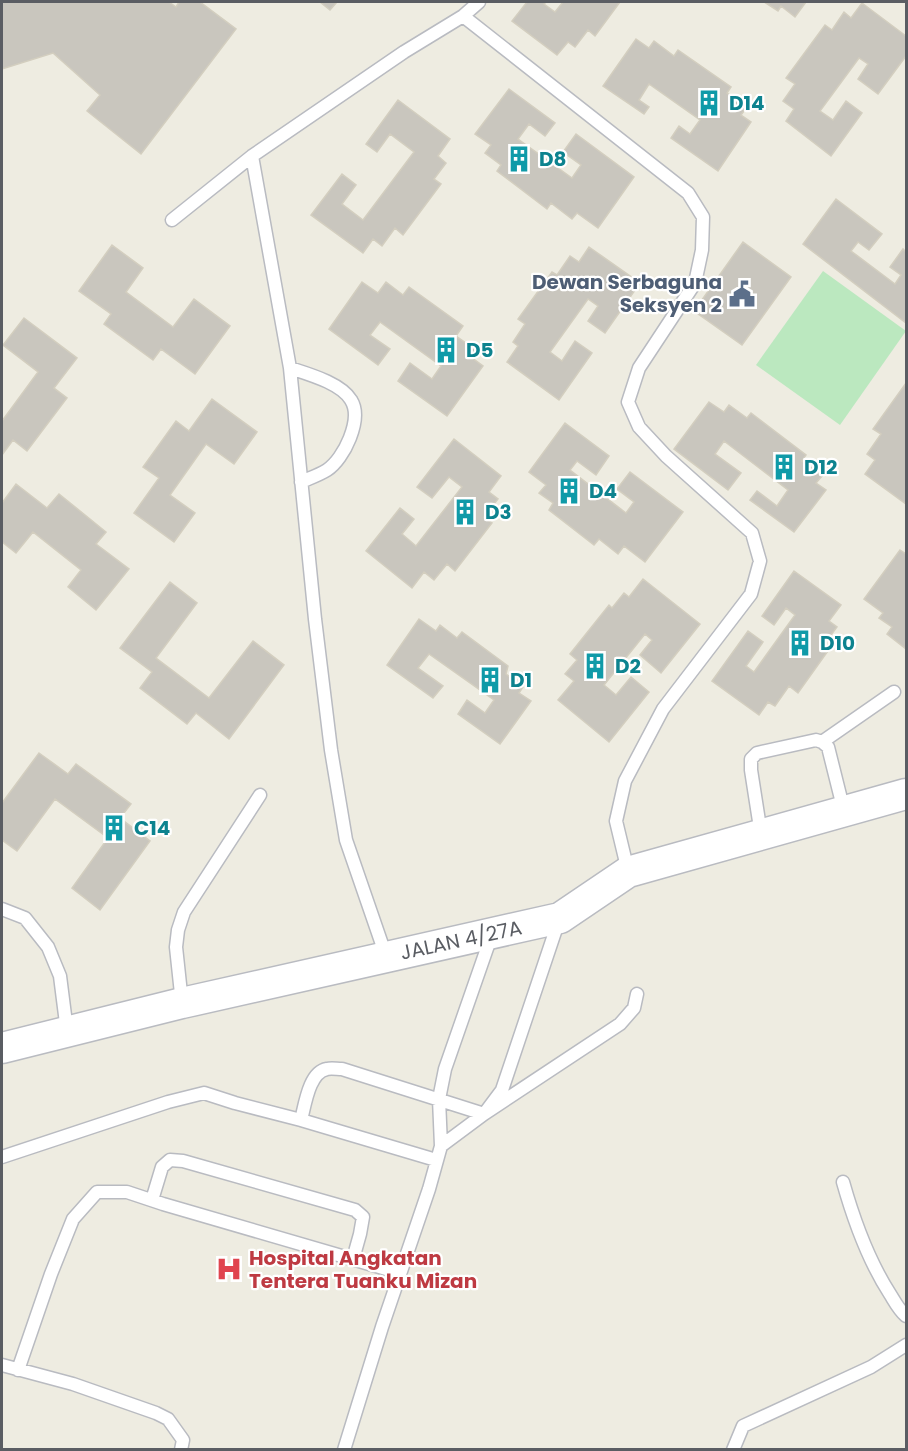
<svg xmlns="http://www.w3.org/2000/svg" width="908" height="1451" font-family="Poppins,sans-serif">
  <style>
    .green { fill: #bbe8bf }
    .building { fill: #c9c6be; stroke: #d3cebf; stroke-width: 1.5 }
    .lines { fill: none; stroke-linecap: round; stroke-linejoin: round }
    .service-casing { stroke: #b9bbc1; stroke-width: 15 }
    .tertiary-casing { stroke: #b9bbc1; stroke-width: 33 }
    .service { stroke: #fff; stroke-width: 12 }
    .tertiary { stroke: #fff; stroke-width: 30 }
    .labels { text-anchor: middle; stroke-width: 4.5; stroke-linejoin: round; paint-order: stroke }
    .culture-label { font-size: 20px; font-weight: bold; fill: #0d838f; stroke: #fff; text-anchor: start }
    .service-label { font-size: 20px; font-weight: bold; fill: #4e5e75; stroke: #fff; text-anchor: end }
    .street-label { font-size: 20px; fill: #5a5d63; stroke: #fff }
    .health-label { font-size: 20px; font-weight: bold; fill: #be3a42; stroke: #fff; text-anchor: start }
  </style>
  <rect width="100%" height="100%" fill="#eeece1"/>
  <path class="green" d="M823,271L906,331L840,425L756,365Z"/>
  <path class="building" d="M2,2H169L176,7L179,2H200L236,29L141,154L87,111L100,95L53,53L2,69Z
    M320,2H337L330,10Z
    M527,2H546L544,4L555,12L563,2H620L595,36L588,30L575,47L568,42L557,55L512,21Z
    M764,2H806L795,17L781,6L778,11Z
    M862,3L906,36V56L878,94L858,79L868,64L859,58L820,111L833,120L846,101L862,113L831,156L786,121L794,109L783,101L795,84L786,78L825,25L832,30L844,12L851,18Z
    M636,39L649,48L654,41L674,56L678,50L731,87L727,93L747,107L741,115L751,122L718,171L671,138L679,126L690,134L700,120L649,84L639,100L649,107L644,114L603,86Z
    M509,89L555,123L545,136L529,124L518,139L572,178L581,165L563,152L576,134L634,177L598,228L577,213L572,219L551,203L547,209L497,171L501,165L485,153L491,145L475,134Z
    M398,100L450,139L438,156L446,163L434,179L441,184L403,235L395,228L382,246L373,239L363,253L311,215L342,174L356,185L342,204L363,220L414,152L390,134L377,152L366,144Z
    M836,199L882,234L869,250L858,242L851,251L895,284L901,275L890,267L903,249L906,252V323L803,244Z
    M743,242L791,277L742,345L694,311Z
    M112,245L143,268L126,292L173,327L194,299L230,326L195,374L161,349L153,360L104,324L111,314L79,291Z
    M589,247L640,283L605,333L588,321L598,306L588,299L550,352L562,361L575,341L592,353L559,400L507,362L518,346L513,342L525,324L518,319L552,272L557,275L570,256L579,262Z
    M362,282L378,293L386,282L403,295L409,287L463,326L456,336L476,350L471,357L483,366L447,416L398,381L410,363L432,379L441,366L380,322L370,335L390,349L378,365L329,329Z
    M24,318L77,358L54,388L67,398L27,451L13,440L2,455V421L38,372L3,345Z
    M906,383V504L865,474L875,460L867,454L881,434L873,429Z
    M212,399L257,432L234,464L206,444L170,495L195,513L174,542L134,513L159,478L143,467L176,421L189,431Z
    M709,402L724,412L729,405L747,418L751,413L806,455L802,461L822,476L816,483L826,490L794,532L750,500L757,491L777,506L788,490L724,441L715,454L741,473L728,490L674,449Z
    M565,423L609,456L596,475L577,461L570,470L626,513L634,502L617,489L630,472L683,512L645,562L624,546L618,554L599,539L594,545L549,510L553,503L539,493L546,485L529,472Z
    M454,439L501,476L489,492L498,499L484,517L492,523L455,571L447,564L434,580L424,572L412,588L366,551L400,508L414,519L402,534L416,546L462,487L449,477L432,498L417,487Z
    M16,484L47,508L59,494L106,532L96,544L129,569L96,610L68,587L81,570L33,532L16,553L2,542V503Z
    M900,550L906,554V649L887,634L892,627L879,618L883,613L864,599Z
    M794,571L841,605L829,621L837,627L825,643L830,648L798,693L789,686L775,706L768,702L759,715L712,681L748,631L763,642L746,666L754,672L795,615L786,608L774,625L762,616Z
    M643,579L700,624L661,673L640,655L652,640L645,634L604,685L616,695L631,677L649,692L609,742L558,700L574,681L565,674L577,660L570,654L609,605L612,608L624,593L629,597Z
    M170,582L197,603L156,658L209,698L253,641L284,665L229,739L196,713L187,724L140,688L152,672L120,648Z
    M419,619L436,631L440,625L457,638L462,632L508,666L506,674L523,687L519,693L531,701L500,744L458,714L467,700L485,713L494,700L429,654L418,668L443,686L433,698L387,665Z
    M39,753L68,774L76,764L131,804L120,818L150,841L100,910L72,888L108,838L55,799L17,851L2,840V803Z"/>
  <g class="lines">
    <g class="service-casing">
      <path id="service" d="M463,16L688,193L703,217L702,250L695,283L639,368L628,402L639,427L666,456L752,533L760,561L751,594L663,709L625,781L616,821L628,871
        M252,156L290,368L315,619L331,750L346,840L386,956
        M172,220L252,156L404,52L463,16L479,2
        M290,368C308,374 341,383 351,400C363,419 344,459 327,470C319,475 310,478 301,482
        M822,742L894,692
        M761,834L751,770V759L757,753L816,740L822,742L828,747L844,811
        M2,909L25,918L48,947L60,976L67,1031
        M182,1003L176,947L178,930L184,912L260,795
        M301,1120C305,1105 309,1072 327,1069C331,1068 337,1069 342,1069L484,1114L620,1024L634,1008L637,994
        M441,1146L484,1114L502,1090L559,920
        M2,1157L168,1102L204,1093L235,1103L301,1120L436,1160
        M843,1182C854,1221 868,1260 890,1294C895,1302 899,1310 906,1316
        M152,1200L162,1167L170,1160L183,1161L355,1210L363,1217L360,1234L353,1259
        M2,1365L73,1384L156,1413L168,1419L183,1440L181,1450
        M18,1370L51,1274L73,1219L97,1192H127L163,1204L400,1273
        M344,1450L382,1327L429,1189L441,1146L439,1099L445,1069L492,934
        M733,1450L743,1426L871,1367L906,1345"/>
    </g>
    <g class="tertiary-casing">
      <path id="tertiary" d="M2,1048L182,1003L560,918L628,872L906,794"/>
    </g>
    <use href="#service" class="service"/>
    <use href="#tertiary" class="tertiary"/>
  </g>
  <defs>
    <g id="building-bare" transform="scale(2.07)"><path d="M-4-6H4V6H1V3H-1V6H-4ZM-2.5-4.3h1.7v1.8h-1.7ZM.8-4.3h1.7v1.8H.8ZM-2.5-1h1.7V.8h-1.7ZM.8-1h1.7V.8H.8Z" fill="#0f9aa8" stroke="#fff" stroke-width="2.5" paint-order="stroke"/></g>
    <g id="civic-bare" transform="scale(2.07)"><path d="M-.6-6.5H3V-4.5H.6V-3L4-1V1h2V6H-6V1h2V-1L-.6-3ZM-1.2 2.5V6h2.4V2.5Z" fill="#5c6f8a" stroke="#fff" stroke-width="2.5" paint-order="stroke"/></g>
    <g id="hospital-bare" transform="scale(2.07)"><path d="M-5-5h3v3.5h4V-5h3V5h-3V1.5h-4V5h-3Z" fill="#e0444e" stroke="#fff" stroke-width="2.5" paint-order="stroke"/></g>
  </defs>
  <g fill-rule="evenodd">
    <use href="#building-bare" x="709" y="103"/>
    <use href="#building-bare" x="519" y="159"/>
    <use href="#civic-bare" x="742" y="294"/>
    <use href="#building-bare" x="446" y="350"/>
    <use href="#building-bare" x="784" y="467"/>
    <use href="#building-bare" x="569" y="491"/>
    <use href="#building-bare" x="465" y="512"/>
    <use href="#building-bare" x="800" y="643"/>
    <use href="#building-bare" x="595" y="666"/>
    <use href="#building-bare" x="490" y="680"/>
    <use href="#building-bare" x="114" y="828"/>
    <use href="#hospital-bare" x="229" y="1269"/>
  </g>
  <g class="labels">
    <g class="culture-label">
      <text x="729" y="110">D14</text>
      <text x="539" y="166">D8</text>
      <text x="466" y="357">D5</text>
      <text x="804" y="474">D12</text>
      <text x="589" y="498">D4</text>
      <text x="485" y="519">D3</text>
      <text x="820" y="650">D10</text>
      <text x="615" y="673">D2</text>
      <text x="510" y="687">D1</text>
      <text x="134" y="835">C14</text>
    </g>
    <g class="service-label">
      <text x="722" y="289">Dewan Serbaguna<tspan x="722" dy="23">Seksyen 2</tspan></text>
    </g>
    <g class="street-label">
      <text transform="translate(461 940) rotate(-12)" y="7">JALAN 4/27A</text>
    </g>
    <g class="health-label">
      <text x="249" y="1265">Hospital Angkatan<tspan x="249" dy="23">Tentera Tuanku Mizan</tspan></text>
    </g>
  </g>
  <rect width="908" height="1451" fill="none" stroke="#5a5d63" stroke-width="6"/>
</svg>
